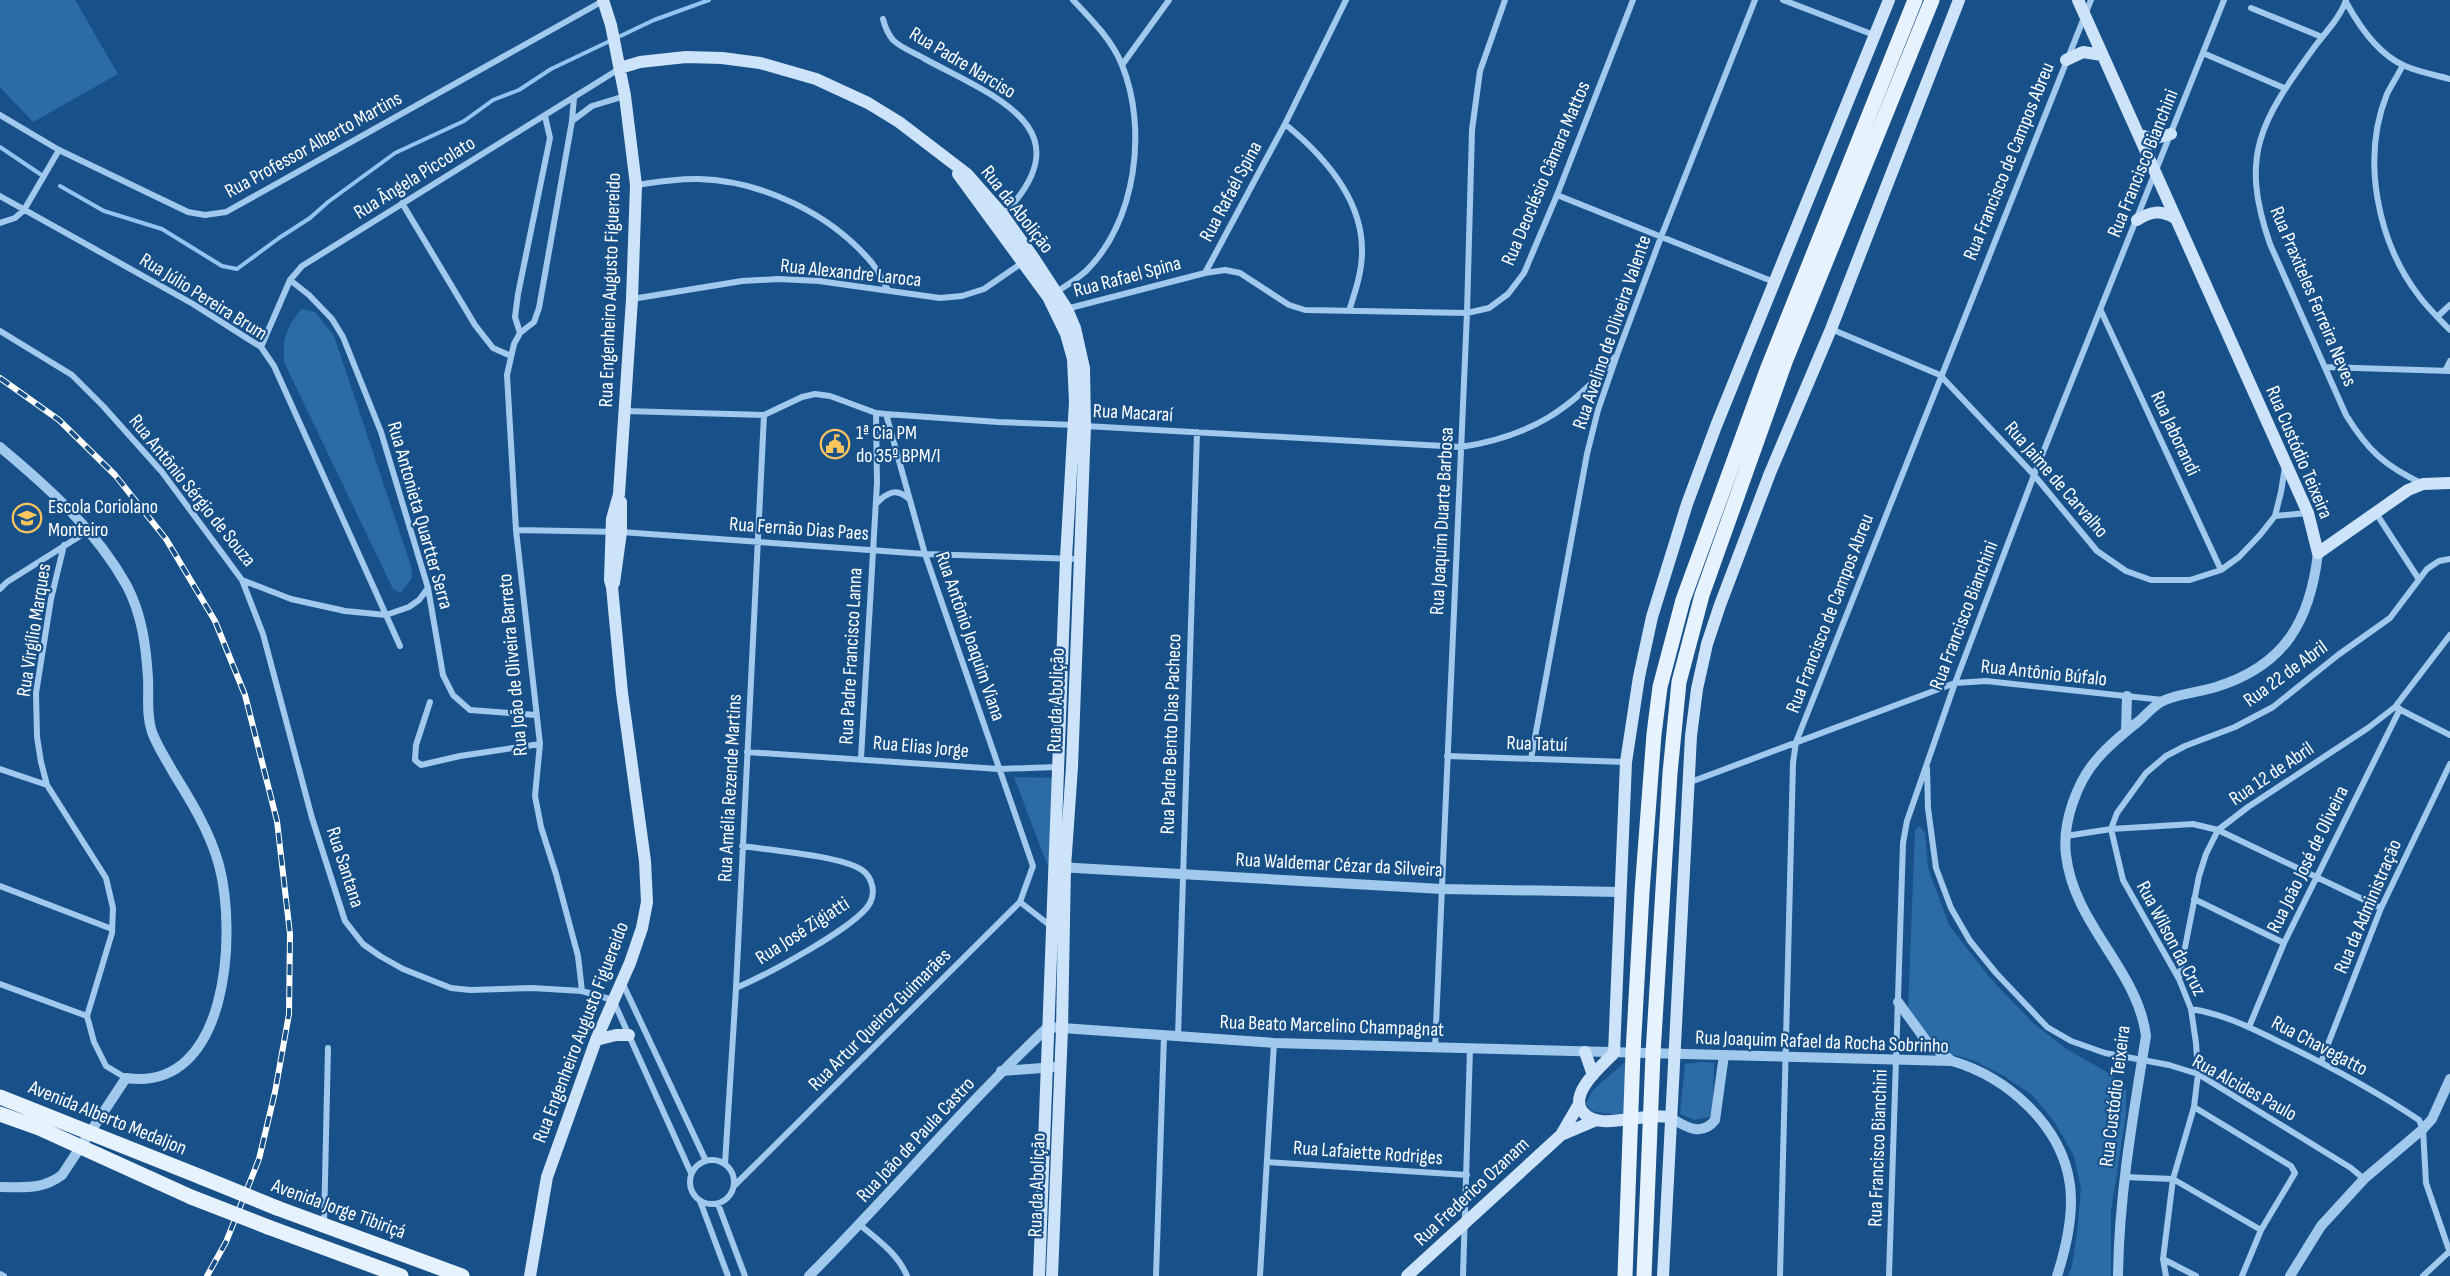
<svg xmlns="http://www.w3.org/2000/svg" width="2450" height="1276" font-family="'Sofia Sans Condensed',sans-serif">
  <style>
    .green { fill: #2b6ca7 }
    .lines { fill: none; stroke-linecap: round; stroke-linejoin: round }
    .stream { stroke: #93c4f0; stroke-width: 4 }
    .minor { stroke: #a1c8ed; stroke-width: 6 }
    .tertiary { stroke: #a1c8ed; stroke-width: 10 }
    .secondary { stroke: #cde3fa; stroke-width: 12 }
    .primary { stroke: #e7f2ff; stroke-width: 15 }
    .rail-casing { stroke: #fff; stroke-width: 6 }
    .rail { stroke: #185189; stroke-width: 4; stroke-dasharray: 11; stroke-linecap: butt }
    .primary-bridge { stroke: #e7f2ff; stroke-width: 15 }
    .labels { text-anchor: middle; stroke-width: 4.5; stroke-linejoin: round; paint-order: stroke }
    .street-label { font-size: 20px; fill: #fff; stroke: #185189 }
    .poi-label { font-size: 20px; fill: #fff; stroke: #185189; text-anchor: start }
  </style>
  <rect width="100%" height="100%" fill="#185189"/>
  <path class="green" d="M0,0H75L118,74L33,122L0,87Z
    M301,309L315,312L334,336L411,566L412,578L401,593L393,589L284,362C283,337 286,329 301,309Z
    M1014,777L1057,778L1055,860L1047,864Z
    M1919,826L1925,833L1928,868L1949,925L1989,977L2032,1022L2065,1048L2115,1077L2126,1091V1115L2111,1210V1276H2068L2072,1266L2077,1233L2081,1189L2074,1156L2054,1121L2032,1095L2004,1076L1975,1061L1933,1049L1917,1038L1908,1013L1915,830Z
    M1626,1061L1624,1116L1591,1111L1586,1103L1593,1090Z
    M1700,1062L1714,1063L1713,1104L1710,1117L1694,1120L1680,1114L1685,1064Z"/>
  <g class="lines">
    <path class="stream" d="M0,147L40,174
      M60,186L104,211L162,229L222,266L237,269L279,238L310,218L328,202L395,153L464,121L493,100L519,90L551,69L654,20L709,0"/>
    <path class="minor" d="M1783,0L1874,35
      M2346,0C2341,17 2323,35 2313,49C2261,121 2239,155 2270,244L2346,415C2368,451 2385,466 2423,484
      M2346,2C2359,26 2379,55 2405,66C2419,72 2435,75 2450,79
      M2251,8L2322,37
      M883,19C885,27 888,34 893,40C901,48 915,53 925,59C995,97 1088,129 1002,216
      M2203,53L2284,88
      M1122,65L1169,0
      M2403,65C2398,75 2392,84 2387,94C2361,158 2377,241 2419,296C2428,308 2439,319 2450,330
      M0,115L59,150L188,212L205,215L226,212L603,1
      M572,120L574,98
      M1285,124C1323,155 1363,198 1362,252C1362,272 1355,292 1349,311
      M636,185C657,182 678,178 699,179C763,181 831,214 872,263C878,271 883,281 888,290
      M1557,195L1774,282
      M0,196L193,304L261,347L274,366L400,646
      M402,203L475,325L493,348L511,356
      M0,223L15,218L24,210L59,150
      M1205,273L1285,124L1346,0
      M290,280L309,295L332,319L343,337L381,432L428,588L443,675L453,695L470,710L536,715
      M1056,292C1066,286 1077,279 1086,271C1136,222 1148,129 1122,65C1112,40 1091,19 1073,0
      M632,299L742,281L778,279L819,281L940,298L962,296L984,289L1022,263
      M1066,309L1205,273L1225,270L1240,273L1289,305L1305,310L1467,313L1489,308L1508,294L1524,273L1557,195L1633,0
      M2101,311L2221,570
      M2437,317L2450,305
      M1831,329L1940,375L2034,475L2097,551L2126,571L2151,580H2190L2221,570L2239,557L2260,535L2275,516L2281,492L2285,467
      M0,331L72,375L103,406L162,472L242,580L291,599L345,611L386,615L409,607L419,600L428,588
      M520,333L515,317L518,294L550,138L545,116
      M261,347L290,280L302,266L619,69
      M2325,367L2450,371
      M2445,371L2450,361
      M625,411L764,415L802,397L815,394L830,396L876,413L886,414L998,422L1075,425
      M1085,426L1461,447C1531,436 1572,410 1617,355
      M876,504C887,492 897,487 910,500
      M2376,513L2418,578
      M2275,516L2308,513
      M516,530L621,532L925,554L1079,559
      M64,545L51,599L36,693L37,737L41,762L47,785L106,878L113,908L112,933L87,1016L94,1042L106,1066L126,1078
      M242,580L263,634L312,818L345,921L363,944L380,956L403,969L451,988L470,990L532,988L582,991L613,1000L691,1173
      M0,589L7,582L88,531
      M430,702L416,745L415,760L421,765L460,756L540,744
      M2397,708L2450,735
      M747,752L999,769L1057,767
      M1447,756L1626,762
      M861,758L877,483L876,413
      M1531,759L1587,454L1598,410L1617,355L1661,237L1755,0
      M1927,768L1928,808L1936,868L1951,908L1970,941L1996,973L2047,1027L2071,1041L2105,1053L2169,1065L2198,1074L2351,1168L2364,1179
      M0,769L47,785
      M1688,783L1955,683L1986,681L2163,700
      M2066,836L2111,829L2193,824L2218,830L2381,908
      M0,886L112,929
      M2194,899L2284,943
      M1020,902L1052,927
      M2179,978L2199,876L2206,854L2218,830L2248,807L2368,728L2395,707L2450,635
      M622,982L706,1161
      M0,984L87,1016
      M736,988C764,976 857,927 870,903C876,892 872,877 862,870C842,856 769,850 742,846
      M582,991L578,956L556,874L541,827L535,796L540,744L516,530L507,375L514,344L520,333L534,322L539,308L572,121L592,106L625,96
      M2191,1009C2225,1014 2255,1030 2286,1045C2331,1067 2377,1092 2419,1120L2423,1129L2426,1183L2450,1253
      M2249,1027L2284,943L2400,709
      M1178,1037L1197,432
      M1435,1048L1467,313L1472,130L1480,71L1505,0
      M2321,1062L2381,908L2450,764
      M2194,1107L2291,1166L2295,1173L2261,1230L2242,1276
      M690 1182a22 22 0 1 1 44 0a22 22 0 1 1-44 0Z
      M1267,1162L1467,1175
      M725,1164L736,988L764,415
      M2124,1177L2173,1179L2261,1230
      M734,1186L1020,902L1033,866L925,554L886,414
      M700,1201L728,1276
      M718,1204L745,1276
      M324,1224L328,1048
      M860,1225C878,1240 898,1254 907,1276
      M2163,1259L2196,1276
      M0,1274L4,1276
      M1156,1276L1164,1036
      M1260,1276L1274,1043
      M1463,1276L1470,1049
      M1780,1276L1793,763L1796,742L2091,0
      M1889,1276L1903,843L1907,821L1955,683L2034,475L2224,0
      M2166,1276L2163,1259L2173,1179L2194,1107L2198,1074L2196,1043L2191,1009L2179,979L2123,880L2111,829L2117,813L2146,773L2166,756L2185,746L2235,727L2273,707L2338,655L2390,618L2427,569L2439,561L2450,559
      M2423,1276L2450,1251"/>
    <path class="tertiary" d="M0,447C48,487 96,530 127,586C142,615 146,646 148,678C149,696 146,715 152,732C157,746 166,759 173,772C191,801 210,832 219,865C237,933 229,1093 126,1078L62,1175C42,1190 24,1187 0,1187
      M2126,731L2127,696
      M1058,867L1442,889L1621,892
      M1898,1002L1927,1042L1952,1061
      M1001,1071L1055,1067
      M1671,1118C1686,1127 1702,1137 1715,1120L1724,1055
      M809,1276C890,1195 964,1106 1048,1027L1274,1043L1952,1061C2007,1077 2062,1125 2070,1185C2074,1215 2066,1248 2057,1276
      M2118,1276C2119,1195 2133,1116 2146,1036C2138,970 2074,925 2066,855C2062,823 2077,781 2098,758C2110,744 2125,732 2139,721C2146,715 2154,705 2163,701C2176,694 2201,692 2216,687C2284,666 2310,622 2318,553
      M2290,1276L2321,1226L2364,1179L2423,1129L2432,1119L2450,1079"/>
    <path class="secondary" d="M2078,0L2308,513L2318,553L2408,490L2423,484L2450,483
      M2066,60L2083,52L2102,55
      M620,68L640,62L686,57L722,58L760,63L816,79L868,103L899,122L967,174L1003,215L1033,257L1067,309L1075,328L1084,368L1085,426L1072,767L1065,867L1062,1029L1052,1276
      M2138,134L2152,139L2171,134
      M958,174L1048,297L1066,334L1073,359L1075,402L1066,558L1039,1276
      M2137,220C2151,211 2161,210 2175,218
      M614,583L621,532V502
      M596,1040L616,1035H629
      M1585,1052L1593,1075
      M1671,1118C1644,1110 1598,1134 1582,1111C1569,1092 1603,1065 1614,1053L1626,762L1639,677L1652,617L1687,504L1716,426L1889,0
      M1561,1135L1594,1121
      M530,1276L547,1177L596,1040L630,963L642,928L647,902L645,861L622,693L612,587L610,580L612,519L619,494L632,299L636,185L625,96L611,25L603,0
      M1407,1276L1561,1135L1579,1104
      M1663,1276L1691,736L1697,689L1707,644L1720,605L1770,473L1831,329L1959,0"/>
    <path class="primary" d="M0,1097L201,1177
      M0,1114L39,1128L191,1197
      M277,1208L462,1276
      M268,1227L401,1276
      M1625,1276L1633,1053L1642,892L1654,734L1660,687L1683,600L1767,370L1915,0
      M1644,1276L1653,1054L1670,773L1679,682L1702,595L1785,362L1932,0"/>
    <g class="rail-casing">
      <path id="rail" d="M0,378L59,420L115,475L166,539L215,621L245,695L277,821L290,934L289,1014L275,1092L259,1159L226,1242L207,1276"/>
    </g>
    <use href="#rail" class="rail"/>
    <path class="primary-bridge" d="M201,1177L277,1208
      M191,1197L268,1227"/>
  </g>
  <defs>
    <g id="civic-ring" transform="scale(1.5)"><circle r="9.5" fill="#185189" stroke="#ffc55d" stroke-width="1.5"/><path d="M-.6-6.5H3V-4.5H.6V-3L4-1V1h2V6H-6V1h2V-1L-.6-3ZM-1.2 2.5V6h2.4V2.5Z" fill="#ffc55d"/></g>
    <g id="school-ring" transform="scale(1.5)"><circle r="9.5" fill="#185189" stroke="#ffc55d" stroke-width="1.5"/><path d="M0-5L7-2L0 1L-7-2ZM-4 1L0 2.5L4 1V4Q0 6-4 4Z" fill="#ffc55d"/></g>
  </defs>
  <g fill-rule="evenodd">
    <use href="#civic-ring" x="835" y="444"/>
    <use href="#school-ring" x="27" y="518"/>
  </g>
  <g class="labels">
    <g class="street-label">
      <text transform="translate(963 62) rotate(31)" y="7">Rua Padre Narciso</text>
      <text transform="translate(313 144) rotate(-29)" y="7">Rua Professor Alberto Martins</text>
      <text transform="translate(2008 161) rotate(-68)" y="7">Rua Francisco de Campos Abreu</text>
      <text transform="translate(2142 163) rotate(-68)" y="7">Rua Francisco Bianchini</text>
      <text transform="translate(1545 173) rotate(-67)" y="7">Rua Deoclésio Câmara Mattos</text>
      <text transform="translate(414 177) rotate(-32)" y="7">Rua Ângela Piccolato</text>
      <text transform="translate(1230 191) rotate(-62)" y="7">Rua Rafaél Spina</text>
      <text transform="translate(1018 209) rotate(52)" y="7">Rua da Abolição</text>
      <text transform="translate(851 272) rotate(6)" y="7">Rua Alexandre Laroca</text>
      <text transform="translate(1127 276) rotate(-15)" y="7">Rua Rafael Spina</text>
      <text transform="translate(609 290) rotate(-88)" y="7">Rua Engenheiro Augusto Figuereido</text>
      <text transform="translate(204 296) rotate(32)" y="7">Rua Júlio Pereira Brum</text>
      <text transform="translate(2314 296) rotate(67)" y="7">Rua Praxiteles Ferreira Neves</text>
      <text transform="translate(1611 332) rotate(-71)" y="7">Rua Avelino de Oliveira Valente</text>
      <text transform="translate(1133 412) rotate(3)" y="7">Rua Macaraí</text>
      <text transform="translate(2176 433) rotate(65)" y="7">Rua Jaborandi</text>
      <text transform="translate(2300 452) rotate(67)" y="7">Rua Custódio Teixeira</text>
      <text transform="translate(2057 479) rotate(49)" y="7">Rua Jaime de Carvalho</text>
      <text transform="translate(193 490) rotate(51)" y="7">Rua Antônio Sérgio de Souza</text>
      <text transform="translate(421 515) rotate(74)" y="7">Rua Antonieta Quartter Serra</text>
      <text transform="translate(1441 521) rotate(-87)" y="7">Rua Joaquim Duarte Barbosa</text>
      <text transform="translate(799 528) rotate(4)" y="7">Rua Fernão Dias Paes</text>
      <text transform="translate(1829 613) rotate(-69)" y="7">Rua Francisco de Campos Abreu</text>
      <text transform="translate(1963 615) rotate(-69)" y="7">Rua Francisco Bianchini</text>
      <text transform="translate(33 630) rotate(-81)" y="7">Rua Virgílio Marques</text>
      <text transform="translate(971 636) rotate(71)" y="7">Rua Antônio Joaquim Viana</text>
      <text transform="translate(850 656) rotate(-87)" y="7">Rua Padre Francisco Lanna</text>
      <text transform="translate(512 665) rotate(-95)" y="7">Rua João de Oliveira Barreto</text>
      <text transform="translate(2044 672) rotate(6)" y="7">Rua Antônio Búfalo</text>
      <text transform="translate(2285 673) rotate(-36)" y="7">Rua 22 de Abril</text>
      <text transform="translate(1055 700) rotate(-88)" y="7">Rua da Abolição</text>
      <text transform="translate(1170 734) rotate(-88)" y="7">Rua Padre Bento Dias Pacheco</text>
      <text transform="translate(1537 743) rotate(2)" y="7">Rua Tatuí</text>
      <text transform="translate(921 746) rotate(5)" y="7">Rua Elias Jorge</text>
      <text transform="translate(2271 773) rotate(-34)" y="7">Rua 12 de Abril</text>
      <text transform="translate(729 788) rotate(-87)" y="7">Rua Amélia Rezende Martins</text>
      <text transform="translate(2307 859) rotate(-64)" y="7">Rua João José de Oliveira</text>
      <text transform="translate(1339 864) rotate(3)" y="7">Rua Waldemar Cézar da Silveira</text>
      <text transform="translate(346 867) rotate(72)" y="7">Rua Santana</text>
      <text transform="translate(2367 906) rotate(-67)" y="7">Rua da Administração</text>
      <text transform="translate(802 930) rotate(-33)" y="7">Rua José Zigiatti</text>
      <text transform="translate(2172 938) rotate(62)" y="7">Rua Wilson da Cruz</text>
      <text transform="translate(879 1019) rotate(-45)" y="7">Rua Artur Queiroz Guimarães</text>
      <text transform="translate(1332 1025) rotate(2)" y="7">Rua Beato Marcelino Champagnat</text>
      <text transform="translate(580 1032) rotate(-69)" y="7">Rua Engenheiro Augusto Figuereido</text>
      <text transform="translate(1822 1041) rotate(2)" y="7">Rua Joaquim Rafael da Rocha Sobrinho</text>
      <text transform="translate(2320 1045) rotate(28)" y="7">Rua Chavegatto</text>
      <text transform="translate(2245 1087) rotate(29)" y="7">Rua Alcides Paulo</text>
      <text transform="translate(2114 1096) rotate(-83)" y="7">Rua Custódio Teixeira</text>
      <text transform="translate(108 1117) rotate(22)" y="7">Avenida Alberto Medaljon</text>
      <text transform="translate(915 1139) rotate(-47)" y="7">Rua João de Paula Castro</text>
      <text transform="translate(1877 1148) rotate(-88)" y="7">Rua Francisco Bianchini</text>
      <text transform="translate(1368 1152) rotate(4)" y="7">Rua Lafaiette Rodriges</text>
      <text transform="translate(1036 1185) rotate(-88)" y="7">Rua da Abolição</text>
      <text transform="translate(1471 1191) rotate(-43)" y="7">Rua Frederico Ozanam</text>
      <text transform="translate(339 1208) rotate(20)" y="7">Avenida Jorge Tibiriçá</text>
    </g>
    <g class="poi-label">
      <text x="856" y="439">1ª Cia PM<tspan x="856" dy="23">do 35º BPM/I</tspan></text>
      <text x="48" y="513">Escola Coriolano<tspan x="48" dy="23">Monteiro</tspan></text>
    </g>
  </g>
</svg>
